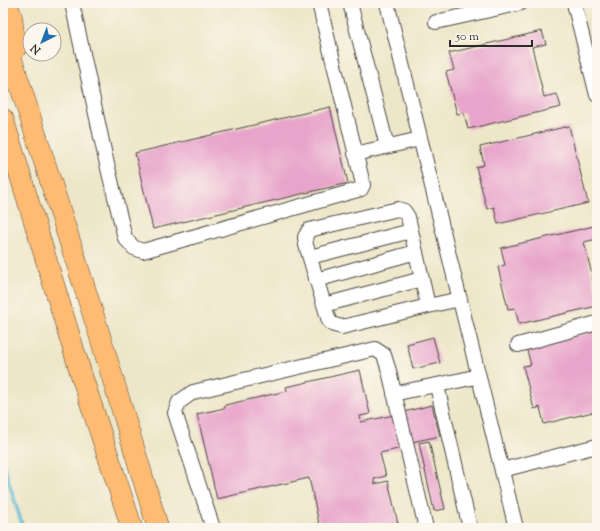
<svg xmlns="http://www.w3.org/2000/svg" width="600" height="531" font-family="'Sorts Mill Goudy',serif">
  <style>
    .lines { fill: none; stroke-linecap: round; stroke-linejoin: round }
    .stream { stroke: #54bad2; stroke-width: 3.5 }
    .building { fill: #e8a5cb }
    .minor-casing { stroke: #484743; stroke-width: 16 }
    .highway-casing { stroke: #484743; stroke-width: 22 }
    .minor { stroke: #fff; stroke-width: 14 }
    .highway { stroke: #febb71; stroke-width: 21 }
  </style>
  <rect width="100%" height="100%" fill="#fbf7ec"/>
  <filter id="ink" filterUnits="userSpaceOnUse"><feTurbulence type="fractalNoise" baseFrequency=".025" numOctaves="2"/><feDisplacementMap in="SourceGraphic" scale="8" xChannelSelector="R" yChannelSelector="G"/><feConvolveMatrix kernelMatrix="1 2 1 2 8 2 1 2 1" color-interpolation-filters="sRGB"/></filter>
  <filter id="wash" filterUnits="userSpaceOnUse"><feTurbulence type="fractalNoise" baseFrequency=".012" numOctaves="4" result="noise"/><feDisplacementMap in="SourceGraphic" scale="16" xChannelSelector="R" yChannelSelector="G"/><feGaussianBlur stdDeviation="0.9" result="paint"/><feColorMatrix in="noise" values="0 0 0 0 0 0 0 0 0 0 0 0 0 0 0 0 0 1.4 0 .05"/><feComposite in="paint" operator="in"/></filter>
  <g filter="url(#wash)">
    <rect width="100%" height="100%" fill="#eee6c8"/>
    <g class="lines">
      <path class="stream" d="M3,463L23,528"/>
    </g>
    <g id="blocks">
      <path class="building" d="M542,31L546,44L532,47L544,97L557,94L561,107L468,129L464,113L457,114L446,72L454,70L449,53Z
        M330,107L348,183L153,229L135,153Z
        M569,126L588,203L498,224L494,207L487,209L476,167L484,165L480,147Z
        M594,226L597,239L584,242L596,292L597,291V306L519,324L515,308L508,309L498,267L505,265L501,248Z
        M597,331V411L544,424L540,407L534,409L523,366L531,365L526,347Z
        M433,337L440,363L413,369L407,344Z
        M360,370L370,414L360,416L361,422L394,415L402,448L380,453L386,476L374,479L375,484L388,481L399,528H320L309,478L217,499L197,414L225,408V405L287,391L286,387Z
        M432,405L440,436L412,442L404,412Z
        M429,441L445,509L434,511L419,443Z"/>
    </g>
  </g>
  <g filter="url(#ink)">
    <use href="#blocks" fill-opacity="0" stroke="#484743" stroke-width="1"/>
    <g class="lines">
      <g class="minor-casing">
        <path id="minor" d="M72,3L106,160L125,238L134,248L143,251L361,189L363,185L362,180L319,3
          M350,3L387,146
          M387,3L516,528
          M574,3L597,95
          M436,22L521,3
          M355,154L420,139
          M310,257L411,231
          M316,280L416,252
          M324,305L422,279
          M428,306L408,217L404,211L398,209L309,230L305,237L306,245L329,321L334,325L342,327L428,306L460,299
          M518,345L597,323
          M437,386L470,528
          M394,394C422,387 451,383 479,376
          M502,470L597,446
          M213,528L175,413L179,402L193,392L375,349L384,355L389,371L426,528"/>
      </g>
      <g class="highway-casing">
        <path id="highway" d="M7,3L12,19L15,49
          M3,32L99,333L158,528
          M3,119L82,377L132,528"/>
      </g>
      <use href="#minor" class="minor"/>
      <use href="#highway" class="highway"/>
    </g>
  </g>
  <rect width="600" height="531" fill="none" stroke="#fbf7ec" stroke-width="16"/>
  <g transform="translate(42 42) rotate(222)"><circle r="19" fill="#fbf7ec" stroke="#a8a59f"/>
  <path d="M0-3L7 15L0 10L-7 15Z" fill="#1f6fb2"/>
  <text y="-6" font-size="11" font-weight="bold" text-anchor="middle" fill="#2b2b2b">N</text>
  </g>
  <path d="M450 40v6h82v-6" fill="none" stroke="#2b2b2b" stroke-width="2"/>
  <text x="456" y="40" font-size="12" fill="#2b2b2b" stroke="#fbf7ec" stroke-width="3" paint-order="stroke">50 m</text>
</svg>
